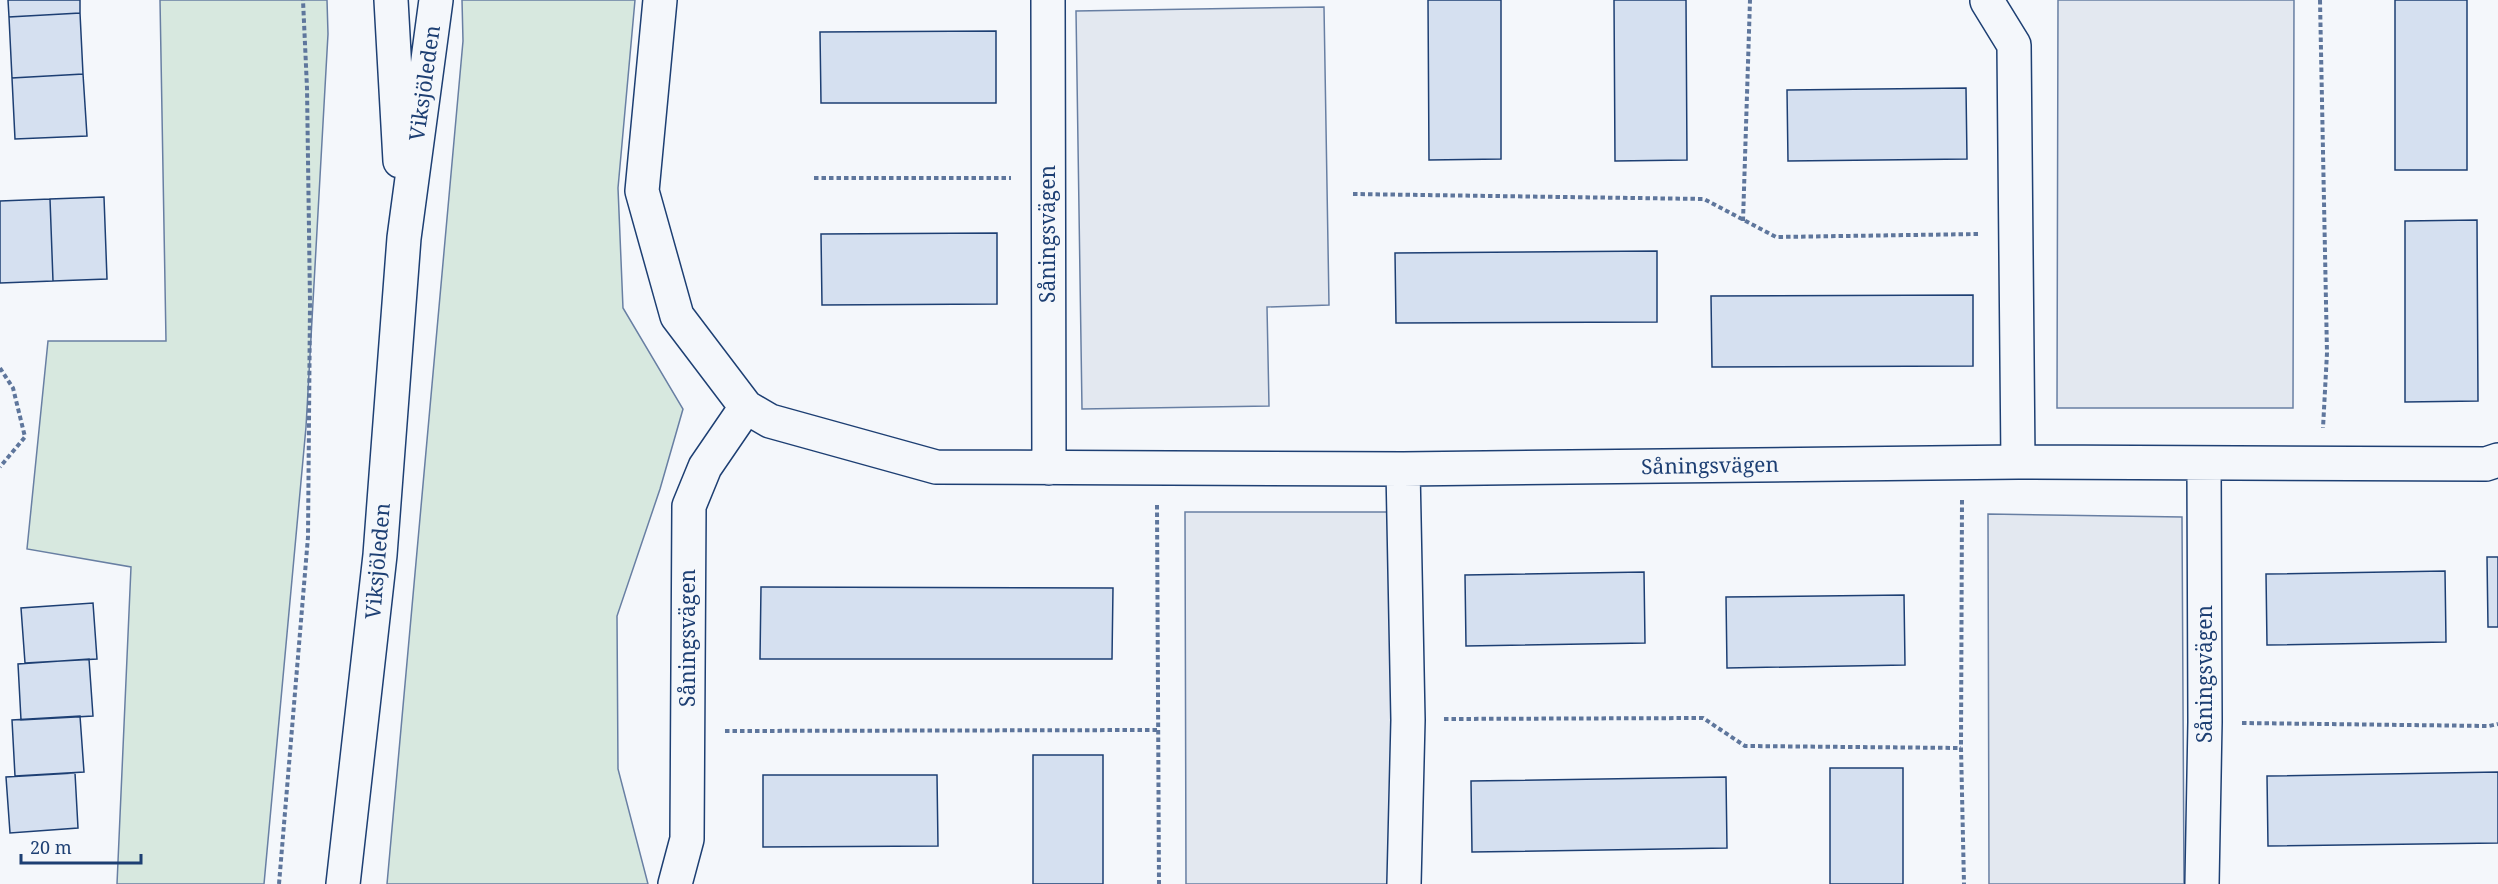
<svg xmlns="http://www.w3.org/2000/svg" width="2498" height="884" font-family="'Noto Serif',serif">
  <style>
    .green { fill: #d7e8df; stroke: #687fa3; stroke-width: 1.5 }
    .parking { fill: #e3e8f0; stroke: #687fa3; stroke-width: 1.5 }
    .building { fill: #d5e0f0; stroke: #1d3f73; stroke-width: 1.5 }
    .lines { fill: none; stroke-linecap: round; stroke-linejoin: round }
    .street-casing { stroke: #1d3f73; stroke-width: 36 }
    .secondary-casing { stroke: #1d3f73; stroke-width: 36 }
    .path { stroke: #5e769c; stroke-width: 4; stroke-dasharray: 4.5 3; stroke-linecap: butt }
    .street { stroke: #f4f7fb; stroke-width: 33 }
    .secondary { stroke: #f4f7fb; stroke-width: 33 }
    .labels { text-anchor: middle; stroke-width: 4.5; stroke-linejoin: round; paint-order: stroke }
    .street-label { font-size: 21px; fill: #1d3f73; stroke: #f4f7fb }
  </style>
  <rect width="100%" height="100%" fill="#f4f7fb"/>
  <path class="green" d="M160,0H327L328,34L306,427L264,884H117L131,567L27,549L48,341H166Z
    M462,0H635L618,188L623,308L683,409L660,489L617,616L618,769L648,884H387L463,41Z"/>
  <path class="parking" d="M2058,0H2294L2293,408H2057Z
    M1324,7L1329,305L1267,307L1269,406L1082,409L1076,11Z
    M1185,512H1391L1392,884H1186Z
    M1988,514L2182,517L2184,884H1989Z"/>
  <path class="building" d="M8,0H80V13L9,17Z
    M1428,0H1501V159L1429,160Z
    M1614,0H1686L1687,160L1615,161Z
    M2395,0H2467V170H2395Z
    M80,13L83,74L12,78L9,17Z
    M996,31V103H821L820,32Z
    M83,74L87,136L15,139L12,78Z
    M1966,88L1967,159L1788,161L1787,90Z
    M104,197L107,279L53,281L50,199Z
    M50,199L53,281L0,283V201Z
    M2477,220L2478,401L2405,402V221Z
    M997,233V304L822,305L821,234Z
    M1657,251V322L1396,323L1395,253Z
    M1973,295V366L1712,367L1711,296Z
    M2487,557H2498V627H2488Z
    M2445,571L2446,642L2267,645L2266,574Z
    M1644,572L1645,643L1466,646L1465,575Z
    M761,587L1113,588L1112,659H760Z
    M1904,595L1905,665L1727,668L1726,597Z
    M93,603L97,659L25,663L21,608Z
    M89,659L93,716L21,720L18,664Z
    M80,716L84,772L15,776L12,720Z
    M1033,755H1103V884H1033Z
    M1830,768H1903V884H1830Z
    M2498,772V843L2268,846L2267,776Z
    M75,773L78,828L10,833L6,777Z
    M763,775H937L938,846L763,847Z
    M1726,777L1727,848L1472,852L1471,781Z"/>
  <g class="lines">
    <g class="street-casing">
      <path id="street" d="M660,0L642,191L677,316L746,407L770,421L936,467L1403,469L2018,462L2486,464L2498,460
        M1048,0L1049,468
        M1987,1L2014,45L2018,462
        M1403,469L1408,720L1404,884
        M675,884L687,839L689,506L705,467L746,407
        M2202,884L2205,722L2204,464"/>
    </g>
    <g class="secondary-casing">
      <path id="secondary" d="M391,0L400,161
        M343,884L380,555L404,238L436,0"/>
    </g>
    <path class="path" d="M2320,0L2327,353L2323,428
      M814,178H1011
      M1353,194L1704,199L1776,237L1979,234
      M1743,221L1750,0
      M0,368L13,388L25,437L0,467
      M1962,500L1961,748L1964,884
      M1157,505L1159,884
      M1444,719L1703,718L1745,746L1961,748
      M2242,723L2489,726L2498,724
      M725,731L1157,730
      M279,884L308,537L310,303L307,88L303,0"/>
    <use href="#street" class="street"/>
    <use href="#secondary" class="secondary"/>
  </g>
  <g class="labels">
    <g class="street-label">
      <text transform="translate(425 83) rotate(-82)" y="7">Viksjöleden</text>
      <text transform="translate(1048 234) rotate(-90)" y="7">Såningsvägen</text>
      <text transform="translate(1710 466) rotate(-1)" y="7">Såningsvägen</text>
      <text transform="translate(378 561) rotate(-85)" y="7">Viksjöleden</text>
      <text transform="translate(688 638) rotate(-90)" y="7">Såningsvägen</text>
      <text transform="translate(2205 674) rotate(-90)" y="7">Såningsvägen</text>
    </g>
  </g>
  <path d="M21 854v9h120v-9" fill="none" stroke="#1d3f73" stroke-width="3"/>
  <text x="30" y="854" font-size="18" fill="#1d3f73" stroke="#f4f7fb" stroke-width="4.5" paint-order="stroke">20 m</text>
</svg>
